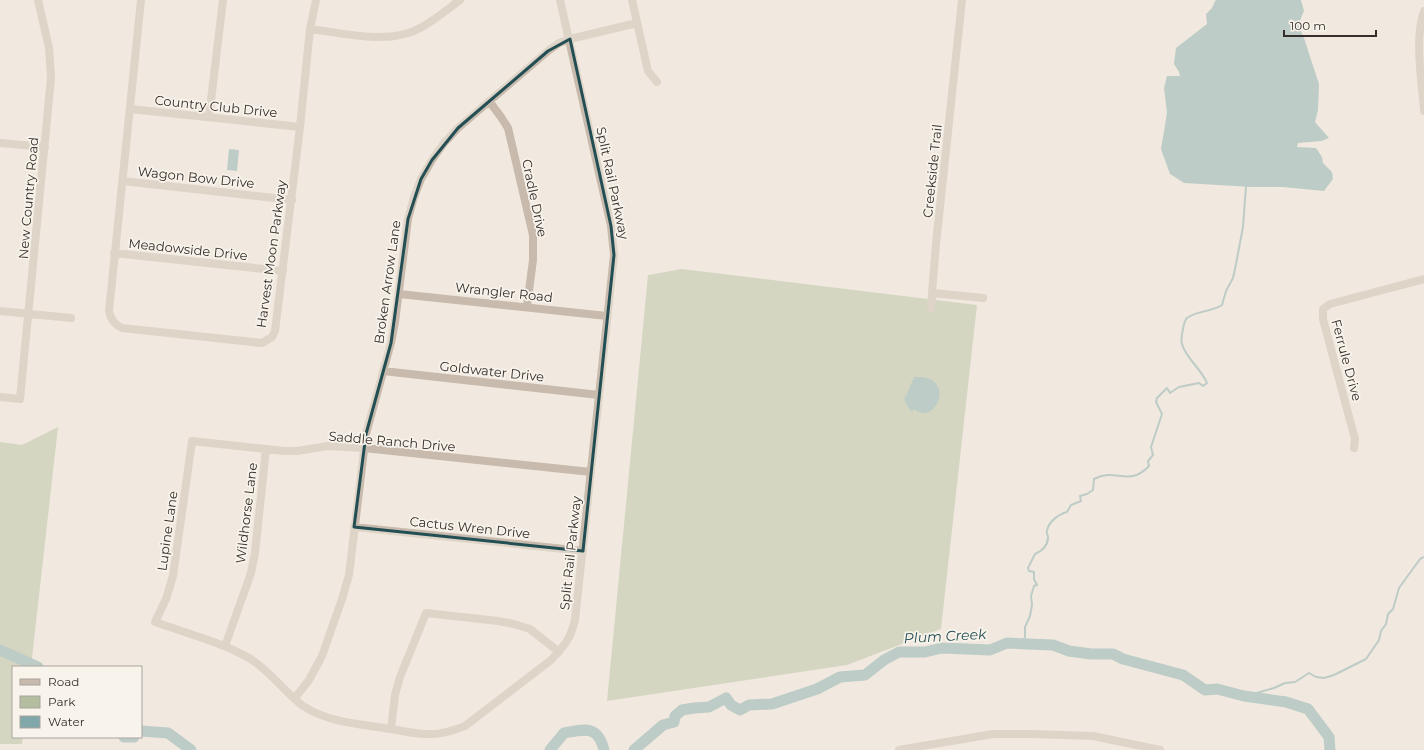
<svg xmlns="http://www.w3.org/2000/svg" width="1424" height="750" font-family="Montserrat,sans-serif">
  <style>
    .green { fill: #b3bea0 }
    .water { fill: #80a8ab }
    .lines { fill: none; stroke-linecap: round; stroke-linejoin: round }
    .stream { stroke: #80a8ab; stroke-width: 2 }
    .river { stroke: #80a8ab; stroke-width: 11 }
    .minor { stroke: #c8baac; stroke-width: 8 }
    .marked { fill: none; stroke: #234f54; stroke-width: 3; stroke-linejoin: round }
    .labels { text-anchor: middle; stroke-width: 3.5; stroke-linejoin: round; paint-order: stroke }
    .street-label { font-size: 13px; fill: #362e2a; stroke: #f8f3eb }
    .water-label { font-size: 14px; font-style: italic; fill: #234f54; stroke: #f8f3eb }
  </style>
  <rect width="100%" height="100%" fill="#f1e9df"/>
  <path class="green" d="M682,269L977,305L941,629L847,665L607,701L648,275Z
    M58,427L31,667H13V737H23L22,744H0V442L22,445Z"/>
  <path class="water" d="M1217,0H1301L1304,11L1298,25L1304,38L1319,84L1318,110L1315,122L1329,138L1321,141L1298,143L1297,147L1316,148L1322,157L1323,163L1332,172L1333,179L1324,191L1283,187H1251L1184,183L1170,174L1161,149L1167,113L1164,88L1167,76H1180L1179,72L1174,64L1176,48L1207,24L1206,14L1212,8L1215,1Z
    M229,149L239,150L237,171L227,170Z
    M914,377C959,374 935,428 914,409L912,412L906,404L904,397L906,396Z"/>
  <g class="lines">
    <path class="stream" d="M1021,645L1025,637V627L1030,616L1032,605L1031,596L1034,586L1037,585L1034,579V572L1029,571L1028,568L1035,554C1042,551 1048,546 1048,537C1048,532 1046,537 1047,531C1048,522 1059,514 1067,512L1071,505L1081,501L1080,496L1087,494L1093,490L1094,479C1116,467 1128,488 1149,466L1148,461L1153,455L1151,447L1162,414L1156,402L1157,398L1167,388L1170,393L1179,387L1199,383L1203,386L1207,383C1202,370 1185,357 1182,344C1181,340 1182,333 1183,329C1184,325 1184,321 1187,318C1196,311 1211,312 1222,305L1226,291L1233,278L1236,264L1243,227L1246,186
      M1249,697L1253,694L1274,688L1285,683L1295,682L1309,673L1316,677L1324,678L1334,675L1366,659L1379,640L1381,631L1386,624L1388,614L1393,609L1399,588L1420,559L1424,557"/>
    <path class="river" d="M0,650L38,667
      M141,731L168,733L191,750
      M124,737H134
      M550,750L564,733C585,729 598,725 604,750
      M634,750L663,725L674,722L675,716L682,710L694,708L709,707L726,698L731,705L740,710L749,705L772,704L817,689L840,677L865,675L884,660L899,652H925L942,648L990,650L1007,643L1053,645L1069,651L1091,654H1113L1123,659L1183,675L1205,690L1217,689L1244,696L1286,702L1308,709L1329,737L1330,750"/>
    <path class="minor" d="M141,0L109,311C111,320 114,324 122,328L262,343L272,337L275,331L300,127L310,29L316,0
      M560,0L611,226L614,255L575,620C570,640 565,645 551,660L465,726C454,730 444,734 433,734C419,735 404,731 390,729C361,724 329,723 303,706C284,692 270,670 249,658C220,642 186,633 155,622L166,599L173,576L192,441L284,451H297L328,446L364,448L591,472
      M632,0L648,71L657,82
      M962,0L936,244L932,293L983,298
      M1424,11C1414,39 1422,81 1424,111
      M310,29C345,33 390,46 422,27C436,19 448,9 460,0
      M489,101L501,117L508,128L533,235V260L527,306
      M130,109L300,127
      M209,117L223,0
      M0,143L45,147
      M123,181L292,200
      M114,253L283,271
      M399,294L607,316
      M931,308L932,293
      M0,311L71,318
      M383,371L599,395
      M0,397L20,399L51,78L49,48L38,0
      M1354,448L1355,439L1323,319V309L1330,304L1424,279
      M354,527L583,551
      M225,646L251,573L255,553L266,449
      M295,698L309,680L322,656L342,599L349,575L366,434L391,343L395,322L408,219L414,197L421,179L432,160L444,143L458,128L548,51L559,43L570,39L637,23
      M391,729L395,695L400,677L426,613L498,621L514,624L530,629L559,652
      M899,750L993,734H1032L1093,736L1160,750"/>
  </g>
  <path d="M0 0H1424V750H0ZM570,39L611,226L614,255L583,551L354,527L366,434L391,343L408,219L421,179L432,160L458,128L548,51Z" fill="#f1e9df" fill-opacity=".55" fill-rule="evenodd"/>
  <path class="marked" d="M570,39L611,226L614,255L583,551L354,527L366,434L391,343L408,219L421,179L432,160L458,128L548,51Z"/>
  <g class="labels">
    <g class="street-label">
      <text transform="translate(216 106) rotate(6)" y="5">Country Club Drive</text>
      <text transform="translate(932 171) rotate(-84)" y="5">Creekside Trail</text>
      <text transform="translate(196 177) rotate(6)" y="5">Wagon Bow Drive</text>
      <text transform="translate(613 183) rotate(78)" y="5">Split Rail Parkway</text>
      <text transform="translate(28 198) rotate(-85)" y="5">New Country Road</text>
      <text transform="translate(535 198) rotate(78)" y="5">Cradle Drive</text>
      <text transform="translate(188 249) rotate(6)" y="5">Meadowside Drive</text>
      <text transform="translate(271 254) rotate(-82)" y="5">Harvest Moon Parkway</text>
      <text transform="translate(387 282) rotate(-82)" y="5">Broken Arrow Lane</text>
      <text transform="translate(504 292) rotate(6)" y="5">Wrangler Road</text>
      <text transform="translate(1347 360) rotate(75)" y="5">Ferrule Drive</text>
      <text transform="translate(492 371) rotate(6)" y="5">Goldwater Drive</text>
      <text transform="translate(392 441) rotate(5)" y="5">Saddle Ranch Drive</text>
      <text transform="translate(246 513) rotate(-83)" y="5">Wildhorse Lane</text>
      <text transform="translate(470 527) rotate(6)" y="5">Cactus Wren Drive</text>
      <text transform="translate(167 531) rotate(-82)" y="5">Lupine Lane</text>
      <text transform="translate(570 553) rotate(-84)" y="5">Split Rail Parkway</text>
    </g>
    <g class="water-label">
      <text transform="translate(945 636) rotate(-3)" y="5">Plum Creek</text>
    </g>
  </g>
  <rect x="12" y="666" width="130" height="72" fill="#f8f3eb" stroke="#aaa49e"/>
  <rect x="20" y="679" width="20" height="6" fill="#c8baac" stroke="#aaa49e"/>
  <text x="48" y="686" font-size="12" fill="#362e2a">Road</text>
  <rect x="20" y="696" width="20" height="12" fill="#b3bea0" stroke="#aaa49e"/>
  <text x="48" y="706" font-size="12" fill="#362e2a">Park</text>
  <rect x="20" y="716" width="20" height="12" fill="#80a8ab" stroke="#aaa49e"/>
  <text x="48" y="726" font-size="12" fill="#362e2a">Water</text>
  <path d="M1284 30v6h92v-6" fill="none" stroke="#362e2a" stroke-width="2"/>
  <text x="1290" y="30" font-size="12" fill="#362e2a" stroke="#f8f3eb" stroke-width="3" paint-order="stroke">100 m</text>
</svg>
